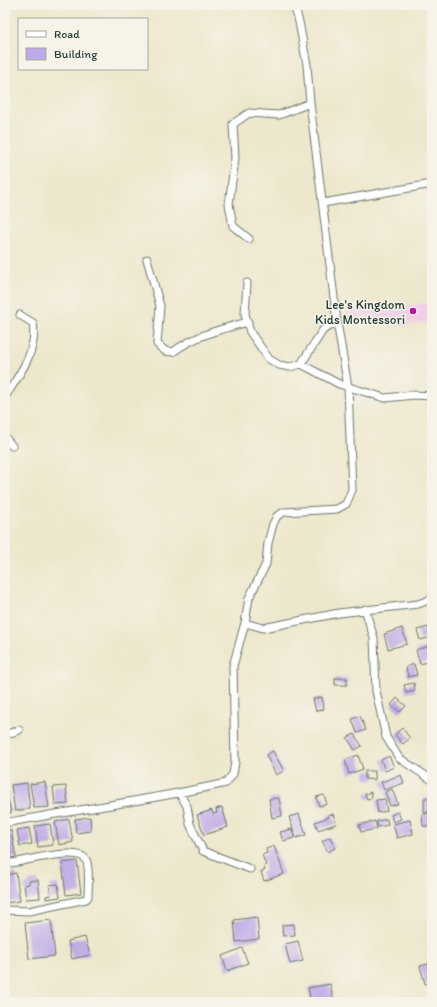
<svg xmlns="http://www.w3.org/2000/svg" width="437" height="1007" font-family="Itim,sans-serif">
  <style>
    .built { fill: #eed0e7 }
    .building { fill: #bfa9e7 }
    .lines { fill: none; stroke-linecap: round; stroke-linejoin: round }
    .street-casing { stroke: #677869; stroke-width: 9 }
    .street { stroke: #fff; stroke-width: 7 }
    .poi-dot { fill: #b5179e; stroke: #f7f3e8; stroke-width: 1.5 }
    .labels { text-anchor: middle; stroke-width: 3; stroke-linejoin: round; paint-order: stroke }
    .poi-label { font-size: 13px; fill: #1f3d34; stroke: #f7f3e8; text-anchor: end }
  </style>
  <rect width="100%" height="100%" fill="#f7f3e8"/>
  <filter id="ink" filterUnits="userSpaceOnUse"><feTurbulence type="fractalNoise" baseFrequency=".025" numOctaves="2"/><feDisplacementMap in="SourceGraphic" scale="8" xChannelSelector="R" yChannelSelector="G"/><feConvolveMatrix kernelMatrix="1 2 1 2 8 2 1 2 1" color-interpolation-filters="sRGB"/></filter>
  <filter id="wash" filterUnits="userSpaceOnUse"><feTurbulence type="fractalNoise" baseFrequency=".012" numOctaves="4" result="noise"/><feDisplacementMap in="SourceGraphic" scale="16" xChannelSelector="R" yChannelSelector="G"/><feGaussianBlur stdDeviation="0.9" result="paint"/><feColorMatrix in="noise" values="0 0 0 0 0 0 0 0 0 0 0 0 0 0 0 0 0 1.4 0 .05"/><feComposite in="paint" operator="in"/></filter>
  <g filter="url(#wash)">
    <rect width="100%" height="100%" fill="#ede7cc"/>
    <path class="built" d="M429,303L432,322L389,327L385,318L348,320L347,311Z"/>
    <g id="blocks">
      <path class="building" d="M432,626V637L420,640L417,630Z
        M402,628L407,644L388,649L384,634Z
        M432,645V661L420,664L416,650Z
        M414,664L417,675L408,677L406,667Z
        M335,678H347V685H335Z
        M414,683L415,691L406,693L404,685Z
        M322,697L324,709L316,711L313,699Z
        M397,698L406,706L400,712L391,705Z
        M360,716L366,730L357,733L352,719Z
        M402,728L410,738L403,744L395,735Z
        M354,734L362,746L355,750L347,738Z
        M273,751L284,771L276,775L266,755Z
        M358,755L363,769L349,774L345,760Z
        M389,756L394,767L385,771L381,760Z
        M365,771H375V780L365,779Z
        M401,775L404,783L384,790L381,782Z
        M45,782L49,807L34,808L30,784Z
        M27,783L30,809L15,811L11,785Z
        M5,784L11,813L5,814Z
        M66,786L68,804L55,805L53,787Z
        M392,789L398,804L390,806L385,792Z
        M371,792L372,798L367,799L365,794Z
        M324,795L327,804L319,806L316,797Z
        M279,798L282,816L272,818L269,799Z
        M424,798H432V812H424Z
        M385,799L387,811L378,813L376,800Z
        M222,807L228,827L204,835L197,815L212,810L213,814L217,813L216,809Z
        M398,812L401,819L393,822L391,815Z
        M432,813V826H423L422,814Z
        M299,814L306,835L296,838L289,817Z
        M333,814L336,824L318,830L315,822L329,817L328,815Z
        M90,817L91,831L76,833L75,819Z
        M69,819L73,842L59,845L55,822Z
        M387,819L388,825L378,827L377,821Z
        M410,820L413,834L397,838L393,824Z
        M375,821L377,829L361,832L359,825Z
        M50,824L53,845L38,847L35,826Z
        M29,828L32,844L20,846L17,830Z
        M292,829L294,838L283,841L280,832Z
        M11,830L16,857L5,859V831Z
        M330,837L335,848L328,852L322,841Z
        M274,846L284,874L264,881L261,872L265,870L264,866L266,865L262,855L267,853L266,849Z
        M77,861L81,893L66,895L62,863Z
        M16,873L20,901L6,903L5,875Z
        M38,880L40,898L26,899L24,885L29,884V881Z
        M58,884L60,897L46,899V896L51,895L49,885Z
        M257,917L259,939L236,942L234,920Z
        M51,920L55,956L29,959L25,923Z
        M294,924L295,935L283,936L282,925Z
        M85,937L90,955L72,959L68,941Z
        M298,941L303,961L290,964L285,944Z
        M242,948L248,963L227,971L222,956Z
        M432,963V983L425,984L420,966Z
        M330,984L334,1002H311L308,988Z"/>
    </g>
  </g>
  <g filter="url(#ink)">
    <use href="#blocks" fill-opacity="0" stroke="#677869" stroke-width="1"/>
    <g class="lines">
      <g class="street-casing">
        <path id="street" d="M323,203L432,184
          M249,239L233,226L229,204L235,158L233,124L249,113L279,115L310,103
          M147,259L160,306L157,344L165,351L173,352C196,335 221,329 248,322
          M247,283L245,314L250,332L269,359L279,365L290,367L301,364L323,330L337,322
          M301,364L339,384L385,398L414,395L432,396
          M5,397C19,375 38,351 33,323L20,315
          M5,437L12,446
          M365,609L374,638L376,691L386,737L399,758L432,780
          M245,623L263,628L339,613L418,604L432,599
          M5,735L19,730
          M179,793L187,806L190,824L203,851L250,869
          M5,823C79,809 153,800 226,783L233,774L235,762L233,666L245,623L249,598L266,564L268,543L273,524L277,516L284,512L337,509L346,504L352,490L348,387L337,322L310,103L307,65L299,22L294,5
          M5,864C21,863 78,845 86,860C90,866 88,889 88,897L86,899L29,911L5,910"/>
      </g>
      <use href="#street" class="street"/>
    </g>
  </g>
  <circle class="poi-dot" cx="413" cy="311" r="4"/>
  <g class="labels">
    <g class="poi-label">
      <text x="405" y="309">Lee's Kingdom<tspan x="405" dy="15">Kids Montessori</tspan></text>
    </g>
  </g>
  <rect width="437" height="1007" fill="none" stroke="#f7f3e8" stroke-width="20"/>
  <rect x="18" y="18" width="130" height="52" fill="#f7f3e8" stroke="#a1aaa0"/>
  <rect x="26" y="31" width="20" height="6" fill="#ffffff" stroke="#a1aaa0"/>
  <text x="54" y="38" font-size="12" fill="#1f3d34">Road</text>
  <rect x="26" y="48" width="20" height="12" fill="#bfa9e7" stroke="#a1aaa0"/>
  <text x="54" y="58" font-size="12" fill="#1f3d34">Building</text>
</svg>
